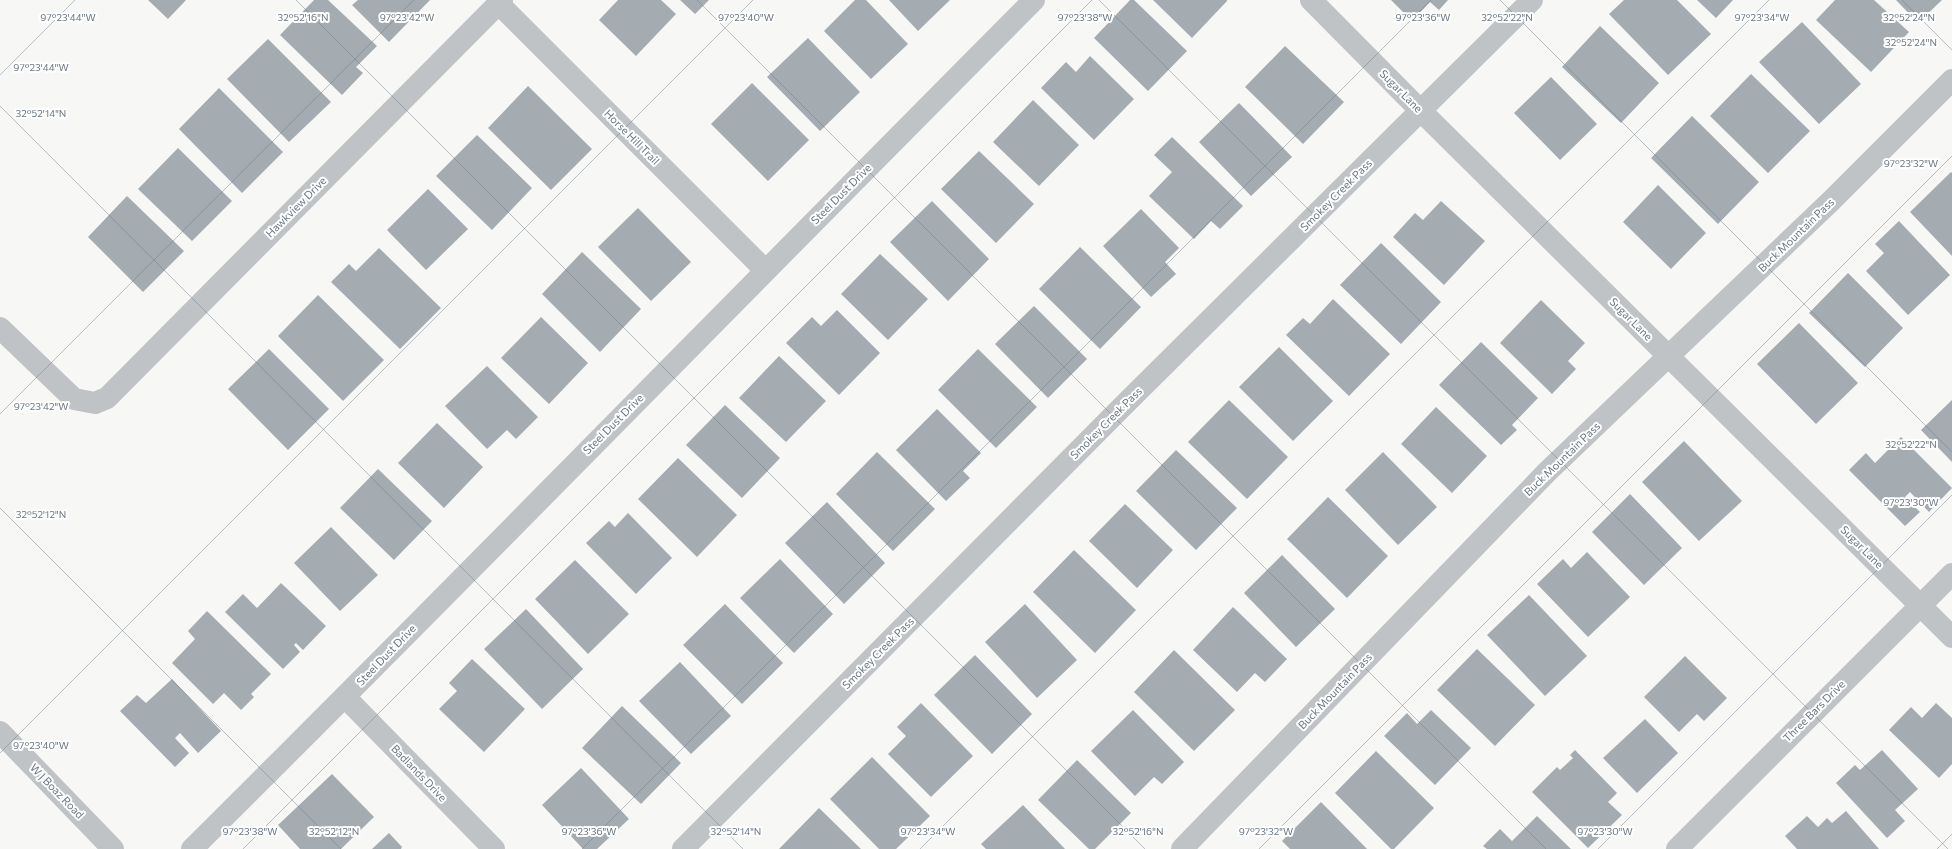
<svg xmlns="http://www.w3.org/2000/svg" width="1952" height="849" font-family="Commissioner,sans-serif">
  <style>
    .building { fill: #a5acb1 }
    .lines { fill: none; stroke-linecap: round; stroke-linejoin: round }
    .minor { stroke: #bfc3c6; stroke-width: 22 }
    .ticks { fill: none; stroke: #6a7782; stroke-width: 1; stroke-opacity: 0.45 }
    .labels { text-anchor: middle; stroke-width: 4; stroke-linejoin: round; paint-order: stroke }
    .street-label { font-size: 11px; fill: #6a7782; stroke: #fff }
    .ticks-label { font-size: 10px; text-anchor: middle; fill: #6a7782; stroke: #fff; stroke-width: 4; stroke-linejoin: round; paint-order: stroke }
  </style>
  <rect width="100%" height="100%" fill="#f7f7f5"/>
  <path class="building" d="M148,0H186L168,19Z
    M314,0H328L377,46L356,67L363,73L342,95L280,35Z
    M358,0H430L389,42L352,5Z
    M618,0H661L676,14L636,56L599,20Z
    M680,0H709L695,14Z
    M855,0H866L908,44L871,79L824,31Z
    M889,0H950L918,31Z
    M1130,0H1134L1187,51L1148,91L1094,38Z
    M1153,0H1227V1L1192,38Z
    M1391,0H1448L1439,10L1430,2L1412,21Z
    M1624,0H1677L1711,34L1668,75L1609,14Z
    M1697,0H1733L1716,18Z
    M1835,0H1874L1909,32L1871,72L1816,20Z
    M1896,0H1942L1918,23Z
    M1802,22L1861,84L1819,124L1759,62Z
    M1600,26L1659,83L1621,123L1562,67Z
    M808,38L860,92L820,131L767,77Z
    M268,39L331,102L289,142L227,79Z
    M1285,46L1344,102L1303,144L1245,87Z
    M1090,56L1134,99L1094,140L1041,88L1066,62L1076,72Z
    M1751,74L1810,131L1768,173L1710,116Z
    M1551,77L1597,124L1560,160L1514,113Z
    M752,83L809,140L768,181L711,124Z
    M528,86L592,149L551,190L488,128Z
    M219,88L283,152L242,193L179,129Z
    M1033,100L1079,145L1039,186L993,142Z
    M1239,103L1292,157L1251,196L1199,142Z
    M1692,116L1759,182L1718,224L1651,158Z
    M477,135L532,188L492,230L436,176Z
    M1172,137L1243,206L1220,229L1211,221L1194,239L1149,196L1172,172L1154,155Z
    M178,148L232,201L192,241L138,189Z
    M979,151L1034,204L996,243L941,189Z
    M1951,172L1952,173V256L1910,212Z
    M1658,185L1706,233L1671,269L1623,222Z
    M428,189L468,229L426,270L387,230Z
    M127,196L184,251L143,292L88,237Z
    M932,201L989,259L948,301L890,242Z
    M1441,201L1485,241L1444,285L1393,237L1415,213L1423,220Z
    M638,208L691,262L651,301L598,247Z
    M1141,209L1179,248L1165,262L1176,274L1151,297L1103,246Z
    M1899,221L1950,275L1908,315L1866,271L1884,253L1875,244Z
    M1381,243L1441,302L1401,344L1340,285Z
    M1080,247L1141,307L1100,349L1039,289Z
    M379,248L441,308L400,349L331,282L349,264L356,271Z
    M582,252L641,309L600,352L542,294Z
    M880,254L928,299L888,340L841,294Z
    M1848,273L1903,328L1865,367L1809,313Z
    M318,295L384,360L343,401L278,336Z
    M1333,299L1390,354L1349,396L1286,335L1303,318L1310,324Z
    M1541,300L1585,343L1568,361L1576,369L1552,394L1500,343Z
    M1034,306L1087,359L1048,398L995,344Z
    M837,310L880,353L839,395L786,343L812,317L821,326Z
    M541,317L588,363L549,404L501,358Z
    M1799,323L1858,383L1816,424L1757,364Z
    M1481,342L1538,398L1512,425L1517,430L1501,445L1439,385Z
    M1279,347L1333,401L1293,441L1239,387Z
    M269,349L329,409L288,450L228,389Z
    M978,349L1037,407L996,448L938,390Z
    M779,356L826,401L786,442L739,398Z
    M487,366L538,417L516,439L507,430L487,449L445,406Z
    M1229,400L1288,457L1247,499L1188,442Z
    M1952,400V462L1921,430Z
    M725,405L780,458L742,498L686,445Z
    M1436,407L1487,456L1452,493L1401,444Z
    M937,409L981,453L963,471L970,478L946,501L896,450Z
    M437,423L483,467L444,508L398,463Z
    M1901,437L1952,488L1929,512L1910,492L1905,497L1920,512L1905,526L1849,470L1866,453L1875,463Z
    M1684,441L1742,501L1699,541L1642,482Z
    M1176,450L1237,508L1196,550L1136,491Z
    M877,452L935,509L893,551L836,494Z
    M1383,452L1437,507L1398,545L1345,490Z
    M678,458L737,515L697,557L638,499Z
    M378,469L432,521L394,560L340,508Z
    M1630,494L1682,548L1644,585L1592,532Z
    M1328,497L1388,556L1347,598L1287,539Z
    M827,502L885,563L844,604L785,543Z
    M1125,504L1173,550L1137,588L1089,541Z
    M628,513L672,558L636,594L586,543L609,521L615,527Z
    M331,527L378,575L340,611L294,563Z
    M1074,550L1136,610L1095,653L1033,592Z
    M1587,552L1630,597L1588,637L1537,584L1563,559L1571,568Z
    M1282,555L1335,609L1296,647L1244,593Z
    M780,559L833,614L794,653L740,598Z
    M575,560L629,614L588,654L535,599Z
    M281,583L326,626L303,650L296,643L294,645L300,652L283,669L225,612L243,594L257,608Z
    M1529,595L1587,656L1545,696L1487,635Z
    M725,604L783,663L742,704L683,645Z
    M1025,604L1077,660L1037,698L985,642Z
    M1233,607L1287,659L1265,682L1255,673L1237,692L1193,650Z
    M526,609L583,669L542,709L484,649Z
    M207,611L271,674L251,694L254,697L241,710L224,693L213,704L172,663L195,639L188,631Z
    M1477,649L1535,705L1495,746L1437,690Z
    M1174,650L1235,710L1194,751L1134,692Z
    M975,655L1032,714L992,754L934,695Z
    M1685,656L1727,698L1704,721L1697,714L1679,732L1644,697Z
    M472,659L525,709L484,752L439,709L457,691L449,683Z
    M680,662L731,716L691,754L639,701Z
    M172,679L221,731L198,753L180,733L175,738L189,753L175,767L120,711L137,695L146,703Z
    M921,703L973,756L931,797L888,754L906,736L897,727Z
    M1936,703L1952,718V764L1939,778L1889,730L1911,707L1922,718Z
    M622,706L681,763L641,804L582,748Z
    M1133,710L1184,762L1162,784L1154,777L1135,796L1091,751Z
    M1431,710L1471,748L1435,785L1384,736L1407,713L1417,724Z
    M1645,719L1678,753L1637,793L1603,758Z
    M1575,750L1617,793L1608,802L1622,815L1588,848L1532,792L1557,767L1560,770L1573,758L1570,755Z
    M1882,750L1918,789L1895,810L1905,821L1887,838L1836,783L1855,765L1860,770Z
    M1376,751L1434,808L1394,849H1391L1335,793Z
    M872,757L930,816L896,849H879L830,799Z
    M1077,760L1131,813L1095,849H1089L1038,800Z
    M581,768L629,819L597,849H583L542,805Z
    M332,774L374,817L341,849H300L278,825Z
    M1321,802L1367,849H1290L1282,841Z
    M1023,805L1065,849H986L981,844Z
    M819,808L861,849H779Z
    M1846,811L1879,849H1797L1785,836L1807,816L1818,827L1827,818L1832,823Z
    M1537,816L1571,849H1487L1483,846L1500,829L1512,841Z
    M389,833L402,847L401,849H372Z"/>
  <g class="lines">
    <path class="minor" d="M1311,0L1421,111L1952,637
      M499,4L765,270
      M0,328L74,399L95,403L107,398L502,0
      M345,697L494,849
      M0,732L113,849
      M192,849C475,568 753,282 1034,0
      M683,849L1122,407L1532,0
      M1182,849L1547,472L1832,200L1952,80
      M1677,849L1952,574"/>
  </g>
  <path class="ticks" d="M296,0L1145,849M697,0L1546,849M1099,0L1948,849M1500,0L1952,452M1902,0L1952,50M0,75L75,0M0,106L743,849M0,414L414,0M0,508L341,849M0,753L753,0M243,849L1092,0M582,849L1431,0M920,849L1769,0M1259,849L1952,156M1598,849L1952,495M1937,849L1952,834"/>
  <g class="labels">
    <g class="street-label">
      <text transform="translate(1401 91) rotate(45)" y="4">Sugar Lane</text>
      <text transform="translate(632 137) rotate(45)" y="4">Horse Hill Trail</text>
      <text transform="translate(841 194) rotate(-45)" y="4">Steel Dust Drive</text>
      <text transform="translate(1336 195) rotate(-45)" y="4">Smokey Creek Pass</text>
      <text transform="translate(296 207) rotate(-45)" y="4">Hawkview Drive</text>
      <text transform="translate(1796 235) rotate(-44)" y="4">Buck Mountain Pass</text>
      <text transform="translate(1631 319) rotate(45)" y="4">Sugar Lane</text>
      <text transform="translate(1106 423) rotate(-45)" y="4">Smokey Creek Pass</text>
      <text transform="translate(613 424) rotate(-45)" y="4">Steel Dust Drive</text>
      <text transform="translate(1562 459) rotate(-44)" y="4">Buck Mountain Pass</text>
      <text transform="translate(1862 547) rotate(45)" y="4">Sugar Lane</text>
      <text transform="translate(878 653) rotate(-45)" y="4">Smokey Creek Pass</text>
      <text transform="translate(386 655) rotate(-46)" y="4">Steel Dust Drive</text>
      <text transform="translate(1335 691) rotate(-46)" y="4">Buck Mountain Pass</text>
      <text transform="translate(1814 711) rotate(-45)" y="4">Three Bars Drive</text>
      <text transform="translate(419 773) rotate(46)" y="4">Badlands Drive</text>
      <text transform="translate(57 791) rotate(46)" y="4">W J Boaz Road</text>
    </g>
  </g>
  <g class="ticks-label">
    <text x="68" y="21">97°23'44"W</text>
    <text x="303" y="21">32°52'16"N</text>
    <text x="407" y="21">97°23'42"W</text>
    <text x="746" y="21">97°23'40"W</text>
    <text x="1085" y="21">97°23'38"W</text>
    <text x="1423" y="21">97°23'36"W</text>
    <text x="1507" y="21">32°52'22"N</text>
    <text x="1762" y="21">97°23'34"W</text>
    <text x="1909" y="21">32°52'24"N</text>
    <text x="1911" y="46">32°52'24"N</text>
    <text x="41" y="71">97°23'44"W</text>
    <text x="41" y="117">32°52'14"N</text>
    <text x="1911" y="167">97°23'32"W</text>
    <text x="41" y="410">97°23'42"W</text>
    <text x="1911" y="448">32°52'22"N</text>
    <text x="1911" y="506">97°23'30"W</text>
    <text x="41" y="518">32°52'12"N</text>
    <text x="41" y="749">97°23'40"W</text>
    <text x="250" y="835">97°23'38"W</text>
    <text x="589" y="835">97°23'36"W</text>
    <text x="928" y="835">97°23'34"W</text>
    <text x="1605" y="835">97°23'30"W</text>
    <text x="334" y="835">32°52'12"N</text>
    <text x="736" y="835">32°52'14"N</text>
    <text x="1138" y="835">32°52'16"N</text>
    <text x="1266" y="835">97°23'32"W</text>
  </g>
</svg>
